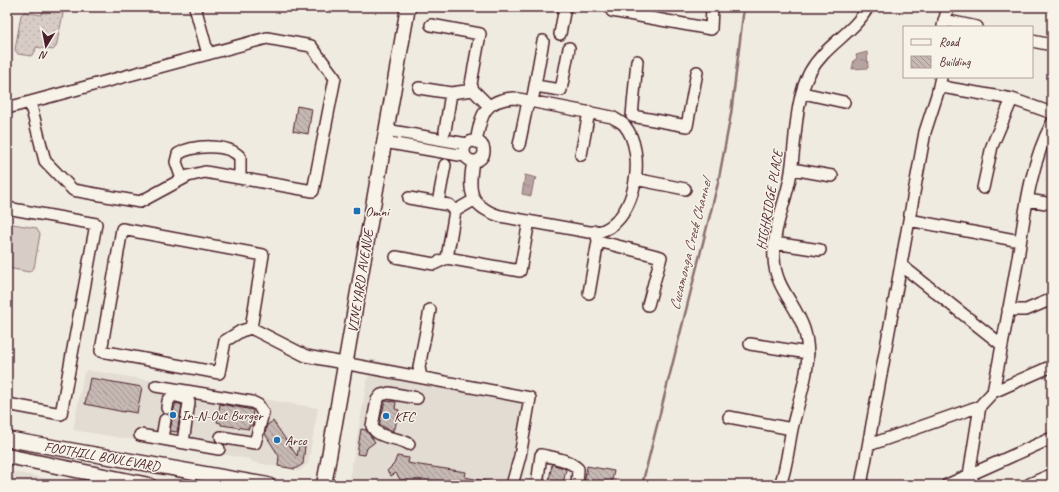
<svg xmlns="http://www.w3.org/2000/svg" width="1059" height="492" font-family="Caveat,sans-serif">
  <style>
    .built { fill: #e3dcd2 }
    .grass { fill: #d8cdc6; stroke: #917678 }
    .park { fill: url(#park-dots); stroke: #917678 }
    .water { fill: url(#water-ripples); stroke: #8b6f72 }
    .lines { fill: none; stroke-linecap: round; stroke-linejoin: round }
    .stream { stroke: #8b6f72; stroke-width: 2.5 }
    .building { fill: url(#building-back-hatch); stroke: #4a1f2b }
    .minor-casing { stroke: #4a1f2b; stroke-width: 14 }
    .major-casing { stroke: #4a1f2b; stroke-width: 17 }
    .minor { stroke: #f7f3e8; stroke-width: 11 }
    .major { stroke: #f7f3e8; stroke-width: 14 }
    .poi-dot { fill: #1f6fb2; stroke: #f7f3e8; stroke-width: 1.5 }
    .labels { text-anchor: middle; stroke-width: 3; stroke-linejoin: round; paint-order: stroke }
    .street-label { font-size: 14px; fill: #4a1f2b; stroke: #f7f3e8 }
    .poi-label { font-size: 14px; fill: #4a1f2b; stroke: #f7f3e8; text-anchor: start }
    .water-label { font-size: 15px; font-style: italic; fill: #704e55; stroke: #f7f3e8 }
  </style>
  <defs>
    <pattern id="park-dots" width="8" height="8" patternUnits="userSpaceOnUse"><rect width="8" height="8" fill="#d8cdc6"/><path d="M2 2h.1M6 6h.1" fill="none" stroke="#bbb0aa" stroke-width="1.8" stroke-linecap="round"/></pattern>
    <pattern id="water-ripples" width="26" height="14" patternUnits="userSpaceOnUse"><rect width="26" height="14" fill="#b7a4a2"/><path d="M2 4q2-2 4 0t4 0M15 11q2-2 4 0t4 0" fill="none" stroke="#978584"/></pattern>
    <pattern id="building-back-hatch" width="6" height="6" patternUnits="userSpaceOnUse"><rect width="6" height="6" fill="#c6b8b3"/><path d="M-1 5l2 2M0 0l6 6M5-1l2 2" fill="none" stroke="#a39592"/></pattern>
  </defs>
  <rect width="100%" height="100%" fill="#f0ebe0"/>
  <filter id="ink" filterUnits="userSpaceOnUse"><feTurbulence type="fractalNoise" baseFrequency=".025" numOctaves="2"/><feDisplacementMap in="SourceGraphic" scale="8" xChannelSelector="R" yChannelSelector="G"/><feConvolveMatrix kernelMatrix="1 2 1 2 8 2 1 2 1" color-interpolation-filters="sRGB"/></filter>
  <g filter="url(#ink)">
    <path class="built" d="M371,359L470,382L537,394L522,485H373L352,480L350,476Z
      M87,370L318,408L308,464L299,471L252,462L250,459L73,430L84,372Z
      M7,471L84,485H7Z"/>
    <path class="grass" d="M7,223L36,228L40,234L34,268L29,272L7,268Z"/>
    <path class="park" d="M45,8L61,10L63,14L56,47L53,50L36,47L35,52L31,56L18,54L15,50L21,15L24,12L41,15Z"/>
    <path class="water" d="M867,52L868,68L852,69L854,60L857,59L856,55Z
      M525,175L537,178L536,180H534L531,196L522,194Z"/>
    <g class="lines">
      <path class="stream" d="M642,485L718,183L731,114L744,7"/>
    </g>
    <path class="building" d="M297,106L312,109L308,134L293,131Z
      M90,378L142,387L137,413L125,411L124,412L85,404Z
      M385,401L396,402L395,409L399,410L395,428H393V431L379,425Z
      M176,403L182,405L177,432L170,431L172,421L169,415L173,412Z
      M220,404L253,410L252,418L254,419L252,426H249V429L221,425V423L217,422Z
      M273,421L297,456L299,445L305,446L303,464L295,469L278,466L279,456L265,434L267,425Z
      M361,429L366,430L375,442L367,448L365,455L357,454Z
      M397,456L409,458L408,463L413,464L466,472L465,477L489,482V485H408L404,479L401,481L396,473L391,476L387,471L394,464Z
      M552,464L566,469L563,485H548Z
      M587,466L614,471L611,485H584Z"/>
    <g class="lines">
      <g class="minor-casing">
        <path id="minor" d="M195,7L208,54
          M612,11L711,29L712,7
          M944,20L977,27
          M431,25L480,34L471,84L473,90
          M943,26L948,7
          M560,34L565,7
          M267,38L311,46L335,78L313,191L205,172L188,176L140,202L73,190L45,161L30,102Z
          M1032,41L1052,45
          M637,61L632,116L687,126L697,72
          M940,85L948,88L1012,99L1052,113
          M535,86L561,90L569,48
          M419,88L451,93L473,90L489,106
          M803,93L844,102
          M532,102L543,41
          M7,108L30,102
          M386,130L467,144
          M445,131L451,93
          M464 151a10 10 0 1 1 20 0a10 10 0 1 1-20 0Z
          M384,142L465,156
          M519,145L528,101
          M581,155L589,112
          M473,161C468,191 469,206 500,216L589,232C593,232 599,232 604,230C637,216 646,152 625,126C622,122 616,120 612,117L514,98C483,100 481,116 476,142
          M792,169L832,176
          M182,179L176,162L178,154C193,145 228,143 240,157V178
          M635,179L685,189
          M983,188L992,146L1012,99
          M409,198L449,205L455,211
          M1028,200L1052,204
          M438,203L445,165
          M7,208L96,224L61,414L7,404
          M909,220L1020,241
          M122,229L263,255L251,328L241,331L225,341L219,373L101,351Z
          M596,231L598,241L661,257L648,305
          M774,243L820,250
          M396,257L434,264L447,258L455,211L474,200
          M447,258L520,271L529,221
          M901,265L1002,345
          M589,293L598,241
          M1008,310H1026L1052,299
          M251,328L306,356L530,398L520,456L512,485
          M750,344L808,353
          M421,377L419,367L430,310
          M156,386L252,402L258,405L263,413L255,443L221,437
          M993,392L1052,366
          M167,408L168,401L173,395L188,399L189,403L183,442
          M729,417L792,429
          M140,435L219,449
          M162,438L165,420
          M409,444C399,437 377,439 372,426L377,400L381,395L389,393L417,398
          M869,445L980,406
          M537,485L541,455C555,458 568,459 578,469L577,485
          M780,485C787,467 788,448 792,429C799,396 815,363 804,329C795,302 775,288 774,258C772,231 785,204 790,178C796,146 794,100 810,72C825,45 854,33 868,7
          M861,485L925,132L937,95L941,77
          M947,485L1052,438
          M975,485L969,475L980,406L993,392C1002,347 1010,303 1018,258C1025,212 1030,164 1052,123"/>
      </g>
      <g class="major-casing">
        <path id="major" d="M7,439L268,485
          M7,456L149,485
          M324,485L408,7
          M1031,485L1052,476"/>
      </g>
      <use href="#minor" class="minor"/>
      <use href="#major" class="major"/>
    </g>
  </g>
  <g class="poi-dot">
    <rect x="353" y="207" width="8" height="8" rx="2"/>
    <circle cx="173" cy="415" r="4"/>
    <circle cx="386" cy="416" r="4"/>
    <circle cx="277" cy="440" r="4"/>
  </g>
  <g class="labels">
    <g class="street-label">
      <text transform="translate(769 200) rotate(-80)" y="5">HIGHRIDGE PLACE</text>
      <text transform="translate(360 281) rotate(-81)" y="5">VINEYARD AVENUE</text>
      <text transform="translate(102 456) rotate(10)" y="5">FOOTHILL BOULEVARD</text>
    </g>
    <g class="poi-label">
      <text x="365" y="216">Omni</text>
      <text x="181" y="420">In-N-Out Burger</text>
      <text x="394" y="421">KFC</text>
      <text x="285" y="445">Arco</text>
    </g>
    <g class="water-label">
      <text transform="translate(690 245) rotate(-76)" y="5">Cucamonga Creek Channel</text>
    </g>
  </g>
  <rect width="1059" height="492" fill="none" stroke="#f7f3e8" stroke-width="24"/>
  <rect x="12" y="12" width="1035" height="468" fill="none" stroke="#4a1f2b" stroke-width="1.5" filter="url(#ink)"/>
  <rect x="903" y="26" width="130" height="52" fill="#f7f3e8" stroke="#b29e9c"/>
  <rect x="911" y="39" width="20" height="6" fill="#f7f3e8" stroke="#b29e9c"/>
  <text x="939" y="46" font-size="12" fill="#4a1f2b">Road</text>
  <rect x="911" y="56" width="20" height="12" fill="url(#building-back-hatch)" stroke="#b29e9c"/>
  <text x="939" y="66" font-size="12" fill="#4a1f2b">Building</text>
  <g transform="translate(46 46) rotate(190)" stroke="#f7f3e8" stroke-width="3" paint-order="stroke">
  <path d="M0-3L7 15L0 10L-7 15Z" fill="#4a1f2b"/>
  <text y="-6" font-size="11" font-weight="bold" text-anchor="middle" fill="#4a1f2b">N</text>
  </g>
</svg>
